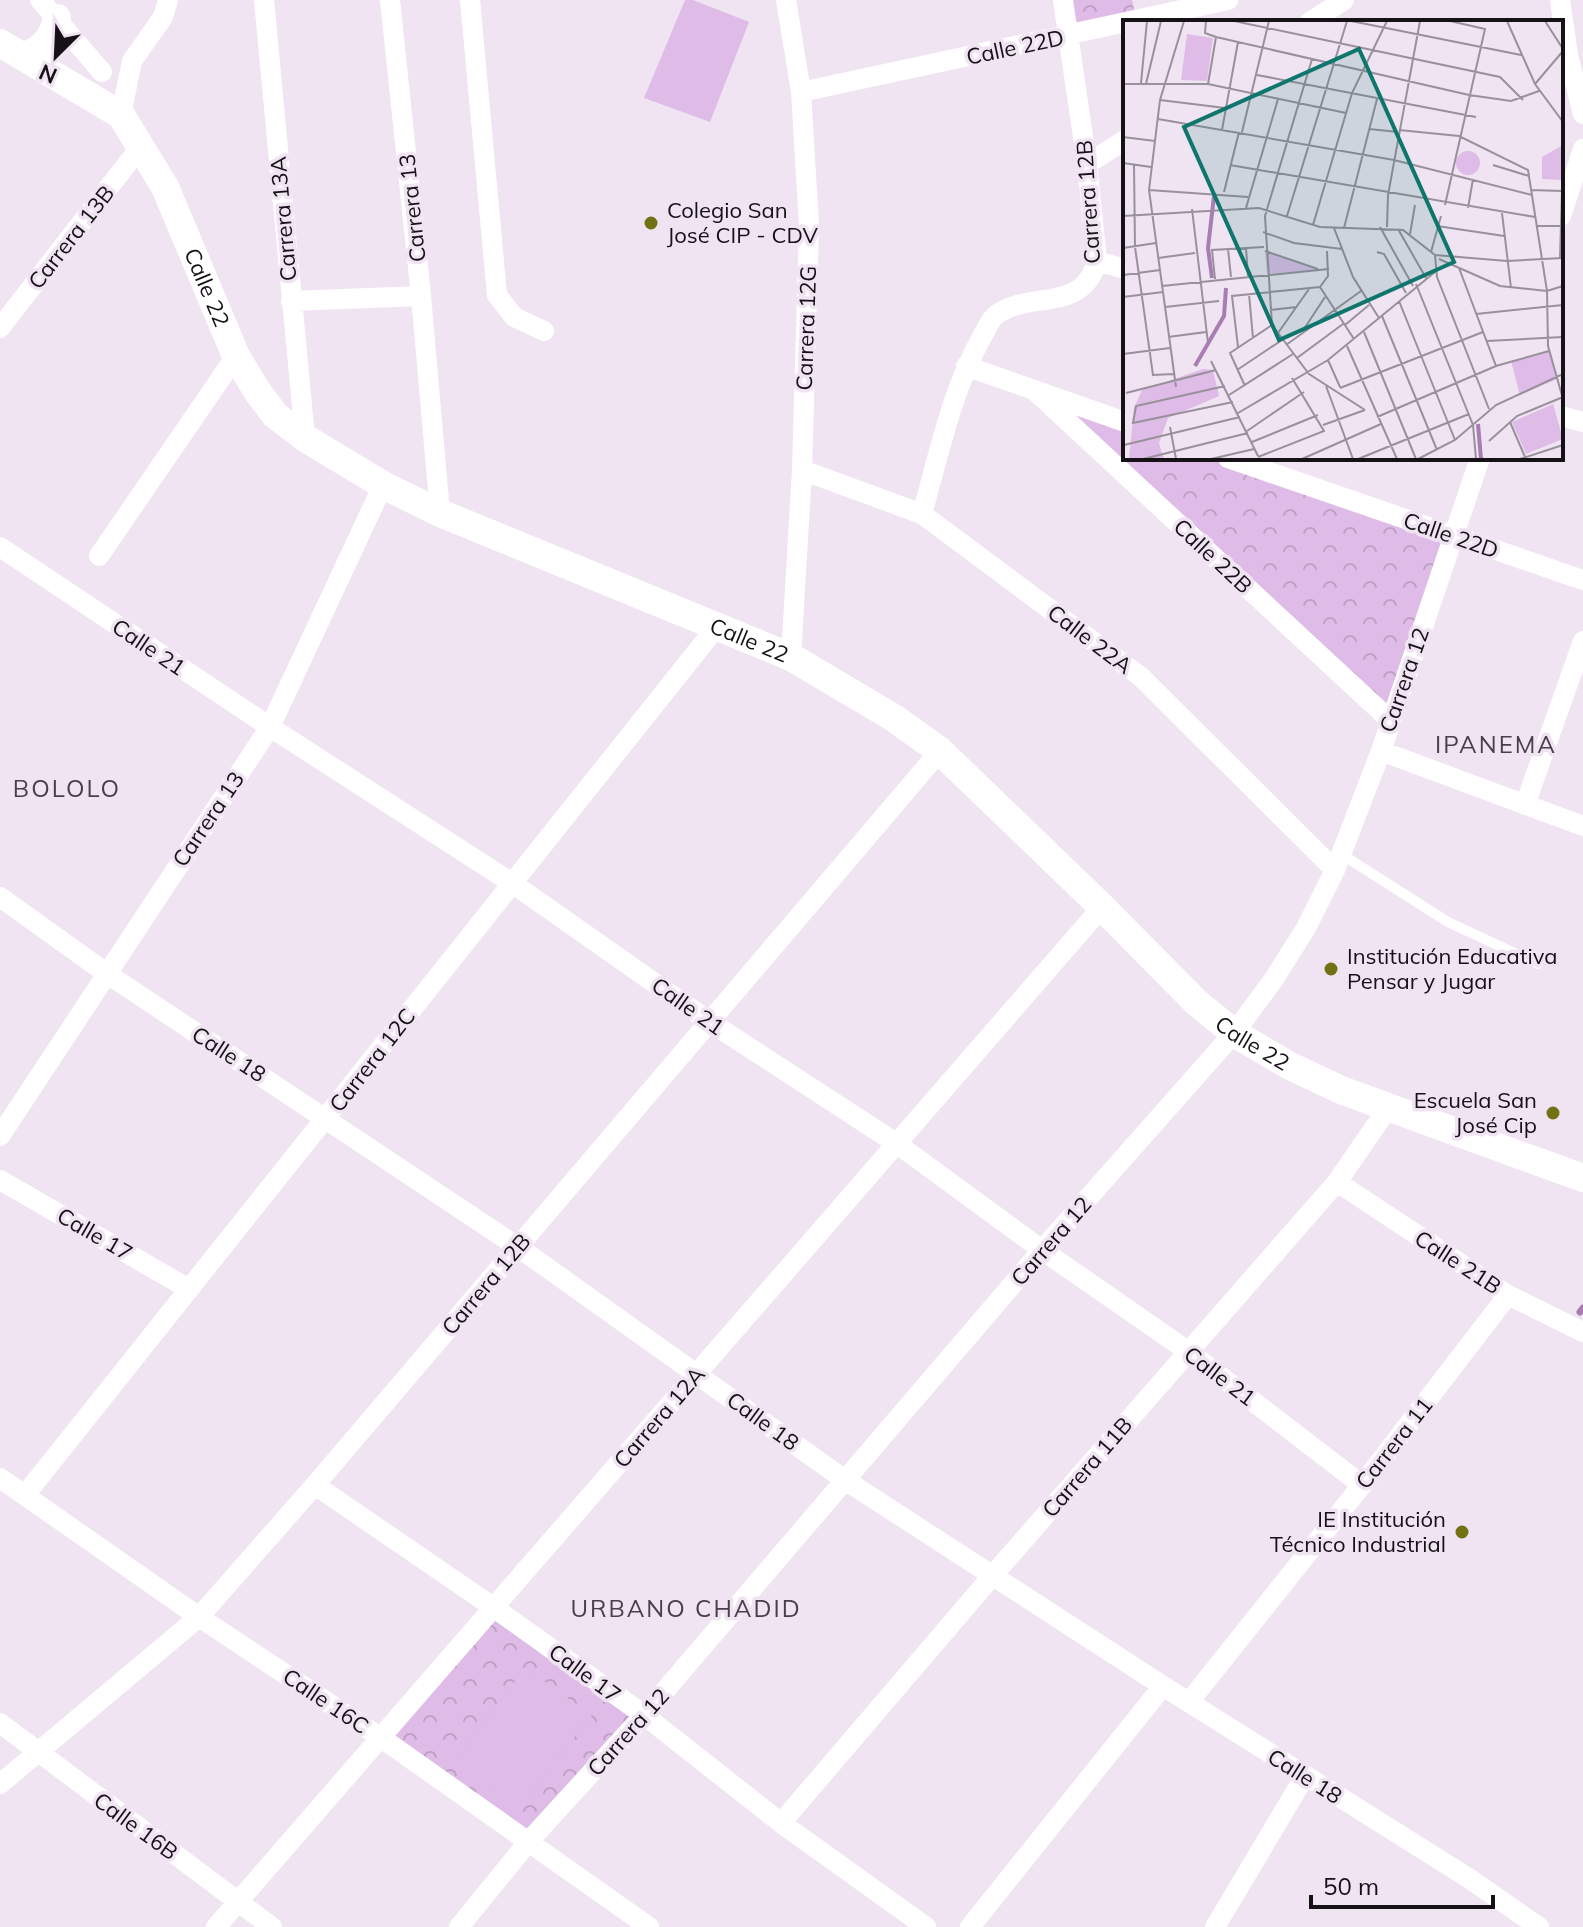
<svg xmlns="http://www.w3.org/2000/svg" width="1583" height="1927" font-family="Mulish,sans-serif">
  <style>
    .park { fill: url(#park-crowns) }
    .pitch { fill: #dfbce7 }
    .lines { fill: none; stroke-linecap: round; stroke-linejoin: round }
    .stream { stroke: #a87db2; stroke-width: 7 }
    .lane { stroke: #fff; stroke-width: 10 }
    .street { stroke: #fff; stroke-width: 20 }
    .secondary { stroke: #fff; stroke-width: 28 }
    .poi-dot { fill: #727114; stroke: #f0e4f2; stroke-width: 3 }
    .labels { text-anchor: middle; stroke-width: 7; stroke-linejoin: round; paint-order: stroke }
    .street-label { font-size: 22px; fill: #151116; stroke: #f0e4f2 }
    .poi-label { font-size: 22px; fill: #151116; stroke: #f0e4f2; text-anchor: start }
    .neighbourhood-label { font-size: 24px; letter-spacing: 2px; fill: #483f4a; stroke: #f0e4f2 }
    .inset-river { fill: none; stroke: #a87db2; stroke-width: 4 }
    .inset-road { fill: none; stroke: #98909a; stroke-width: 2 }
    .view { fill: #0f766e; fill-opacity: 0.15; stroke: #0f766e; stroke-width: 4 }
    .inset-edge { fill: none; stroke: #151116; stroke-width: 4 }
  </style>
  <defs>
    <pattern id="park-crowns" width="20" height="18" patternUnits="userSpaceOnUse" patternTransform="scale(2)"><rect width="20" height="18" fill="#dfbce7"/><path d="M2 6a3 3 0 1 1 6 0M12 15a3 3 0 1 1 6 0" fill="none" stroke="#bea1c5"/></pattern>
  </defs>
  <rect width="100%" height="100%" fill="#f0e4f2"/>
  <path class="park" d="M1063,0H1132L1136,18L1070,35Z
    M1035,391L1125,422V458H1228L1454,536L1390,720Z
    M493,1607L644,1715L529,1841L380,1737Z"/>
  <path class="pitch" d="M685,0H693L749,22L710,122L644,98Z
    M525,1668L592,1715L518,1808L458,1760Z"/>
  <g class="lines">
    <path class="stream" d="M1580,1312L1583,1308"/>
    <path class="lane" d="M1341,854L1448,922L1538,964"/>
    <path class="street" d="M40,0L102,72
      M264,0L305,438
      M390,0L421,296L440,513
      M470,0L497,295L514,317L544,331
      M786,0L801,92L809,225L802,470L791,657
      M1560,0L1568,55L1583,114
      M1310,22L1344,0
      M801,92L1228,0
      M121,115L132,61L163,17L168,0
      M1087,164L1125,140
      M1561,216L1583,149
      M1097,261L1125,269
      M291,301L421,296
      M0,328L141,146
      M966,366L1125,422
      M1035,391L1390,720
      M1561,416L1583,422
      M1228,458L1583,580
      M802,470L922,514L1141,677L1335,870
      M922,514C939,454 952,389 983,335C987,329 990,319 996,315C1029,290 1083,314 1097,261L1087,164L1063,0
      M0,547L270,727L512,883L710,1022L896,1143L1042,1250L1189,1352L1362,1485
      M99,556L236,356
      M1381,751L1583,826
      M1525,805L1583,641
      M0,897L106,973L518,1247L845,1480L1163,1686L1470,1879L1539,1927
      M0,1136L270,727L383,485
      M0,1180L189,1289
      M1337,1182L1508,1295L1583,1332
      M0,1478L199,1617L380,1737L649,1927
      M315,1485L493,1607L644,1715L781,1823L926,1927
      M25,1495L718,625
      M1189,1702L1362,1485L1508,1295
      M0,1723L272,1927
      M0,1784L199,1617L315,1485L940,751
      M781,1823L993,1575L1337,1182L1388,1108
      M216,1927L1102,907
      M459,1927L529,1841L644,1715L1042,1250L1234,1033L1274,979L1306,928L1335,870L1381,751L1480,458
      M970,1927L1163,1686
      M1215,1927L1305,1776"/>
    <g class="secondary">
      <path id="s1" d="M0,43L121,115L165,187L236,356L257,391L275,415L305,438L383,485L440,513L791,657L894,718L940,751L1102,907L1196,1002L1234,1033L1290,1066L1341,1090L1583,1178"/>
      <path d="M24,56C43,50 53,37 57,18"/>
    </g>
  </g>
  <g class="poi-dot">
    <circle cx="651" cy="223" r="8"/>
    <circle cx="1331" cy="969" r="8"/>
    <circle cx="1553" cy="1113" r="8"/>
    <circle cx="1462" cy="1532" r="8"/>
  </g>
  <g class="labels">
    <g class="street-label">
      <text transform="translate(1015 47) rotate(-12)" y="8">Calle 22D</text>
      <text transform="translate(1088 202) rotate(-94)" y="8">Carrera 12B</text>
      <text transform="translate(412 208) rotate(-96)" y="8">Carrera 13</text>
      <text transform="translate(283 219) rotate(-95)" y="8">Carrera 13A</text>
      <text transform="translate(71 237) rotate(-52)" y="8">Carrera 13B</text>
      <text dy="8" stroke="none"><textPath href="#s1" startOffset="334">Calle 22</textPath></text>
      <text transform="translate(806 328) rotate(-88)" y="8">Carrera 12G</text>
      <text transform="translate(1451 535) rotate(19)" y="8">Calle 22D</text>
      <text transform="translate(1213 556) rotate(43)" y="8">Calle 22B</text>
      <text transform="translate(1090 639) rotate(37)" y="8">Calle 22A</text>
      <text dy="8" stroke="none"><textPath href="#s1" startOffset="1006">Calle 22</textPath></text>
      <text transform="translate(149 647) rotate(34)" y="8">Calle 21</text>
      <text transform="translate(1404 680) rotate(-71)" y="8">Carrera 12</text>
      <text transform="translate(208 819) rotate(-56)" y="8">Carrera 13</text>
      <text transform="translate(688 1006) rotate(35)" y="8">Calle 21</text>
      <text dy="8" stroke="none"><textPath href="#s1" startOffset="1656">Calle 22</textPath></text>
      <text transform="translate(229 1054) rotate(33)" y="8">Calle 18</text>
      <text transform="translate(372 1060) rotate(-52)" y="8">Carrera 12C</text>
      <text transform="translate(95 1234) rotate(30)" y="8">Calle 17</text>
      <text transform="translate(1051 1241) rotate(-49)" y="8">Carrera 12</text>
      <text transform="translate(1458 1262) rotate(33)" y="8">Calle 21B</text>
      <text transform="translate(486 1284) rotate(-50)" y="8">Carrera 12B</text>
      <text transform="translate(1220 1376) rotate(37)" y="8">Calle 21</text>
      <text transform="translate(659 1417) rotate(-49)" y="8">Carrera 12A</text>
      <text transform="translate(763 1421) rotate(36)" y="8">Calle 18</text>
      <text transform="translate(1394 1443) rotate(-52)" y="8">Carrera 11</text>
      <text transform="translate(1087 1467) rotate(-49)" y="8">Carrera 11B</text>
      <text transform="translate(585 1673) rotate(36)" y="8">Calle 17</text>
      <text transform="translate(326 1701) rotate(34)" y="8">Calle 16C</text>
      <text transform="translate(628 1732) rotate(-48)" y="8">Carrera 12</text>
      <text transform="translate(1305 1776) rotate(32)" y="8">Calle 18</text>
      <text transform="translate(136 1826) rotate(36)" y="8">Calle 16B</text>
    </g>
    <g class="poi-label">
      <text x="667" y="218">Colegio San<tspan x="667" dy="25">José CIP - CDV</tspan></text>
      <text x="1347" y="964">Institución Educativa<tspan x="1347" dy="25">Pensar y Jugar</tspan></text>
      <text x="1537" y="1108" text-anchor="end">Escuela San<tspan x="1537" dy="25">José Cip</tspan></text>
      <text x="1446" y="1527" text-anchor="end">IE Institución<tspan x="1446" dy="25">Técnico Industrial</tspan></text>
    </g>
    <g class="neighbourhood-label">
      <text x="1496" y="753">IPANEMA</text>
      <text x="67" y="797">BOLOLO</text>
      <text x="686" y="1617">URBANO CHADID</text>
    </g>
  </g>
  <g transform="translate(1123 20)">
    <rect width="440" height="440" fill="#f0e4f2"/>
    <path d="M80,349L90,350L96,376L45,398L36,423L41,439H6L11,388L19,370Z" fill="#dfbce7"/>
    <path d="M440,125V189L438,160L419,159V137ZM333 143a12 12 0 1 1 24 0a12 12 0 1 1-24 0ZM142,231L197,250L144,254Z" fill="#dfbce7"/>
    <path d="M64,14L90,18L84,61L58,60ZM426,331L434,359L397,375L388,341ZM430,384L440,419L403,434L389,402Z" fill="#dfbce7"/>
    <path class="inset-river" d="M89,258L85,228L91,176M72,346L101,296L103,268M355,404L358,439"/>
    <path class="inset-road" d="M83,1L82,13L93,17L346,75L388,81L416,71M111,1L377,57L400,80M228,1L398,35M384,1L412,64L440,102M422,1L440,29M134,55L353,97M18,63L24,1M0,64H85L223,93M23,64L38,1M85,64L93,17M412,64L440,31M37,80L102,88M35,99L271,140L409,175M246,109L275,112M99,110L115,22M276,110L336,116L405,150L424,271L425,326L440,379M119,112L146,1M0,117L32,121M0,143L28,147M11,145L12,227L30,355L51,354M107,145L412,197M370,145L406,156M26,170L125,177M408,170L439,171L437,238M101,172L116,112M322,185L362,9L327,1M123,188L155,79M345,188L350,159M69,189L85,323M379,193L388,268M0,196L136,188L197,207L280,210L312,235L384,241L440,238M164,196L224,1M190,205L229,73L264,1M314,206L381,216M414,206H439M257,207L290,266M264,207L265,175L297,1M211,208L230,257L256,298M221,208L254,79M275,209L303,258M140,212L171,223L219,229M287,214L292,185M0,228L33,223M123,228L125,256M105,229L108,257M142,231L195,249M204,231L205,256L197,267L231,319M254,232L261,234L283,273M308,232L318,196M312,235L314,257L366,389M35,238L72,233M316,239L377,266L424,271L440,266M336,248L373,346M0,255L37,250M92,259L89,230L141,227M293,264L350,405L353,439M39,266L206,249M126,274L130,318M0,277L40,272M276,281L332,420M42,287L96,281M147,290L174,287M353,294L440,285M259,296L314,430M149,305L142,196L189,39M149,305L186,354L242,390M222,305L246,285M179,312L202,277M241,312L293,439M155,313L186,269M45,317L83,312M364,321L440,317M163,325L238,271M224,326L274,439M115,327L109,276L197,267M0,334L47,328M174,338L220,304M205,340L217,367M88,341L135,436M114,350L159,320M102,366L13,386L10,403L110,382M122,366L107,333L149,305M203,366L230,439M53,367L26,170L37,80L61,1M217,368L360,312M3,373L93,350M106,375L170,334M115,393L205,340L312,252M254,397L373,346L426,331M387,402L402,437M200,405L242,390M47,407L53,439M124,411L181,372M366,421L394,396L440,377M129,422L195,395M1,425L117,397M135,437L201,411L169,358M20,439L125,413M88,439L131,429M179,439L258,404M235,439L346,394M295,439L332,420L373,385L440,354M397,439L440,425"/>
    <path class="view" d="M236,29L331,242L156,320L61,107Z"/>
    <rect width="440" height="440" class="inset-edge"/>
  </g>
  <g transform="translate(56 56) rotate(204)" stroke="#f0e4f2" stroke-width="6" paint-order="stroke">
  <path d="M0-6L14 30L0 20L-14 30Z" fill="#151116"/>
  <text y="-12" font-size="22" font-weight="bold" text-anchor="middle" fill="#151116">N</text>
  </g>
  <path d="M1311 1895v12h182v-12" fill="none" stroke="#151116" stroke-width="4"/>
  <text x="1323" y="1895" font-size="24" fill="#151116" stroke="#f0e4f2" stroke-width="6" paint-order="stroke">50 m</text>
</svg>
